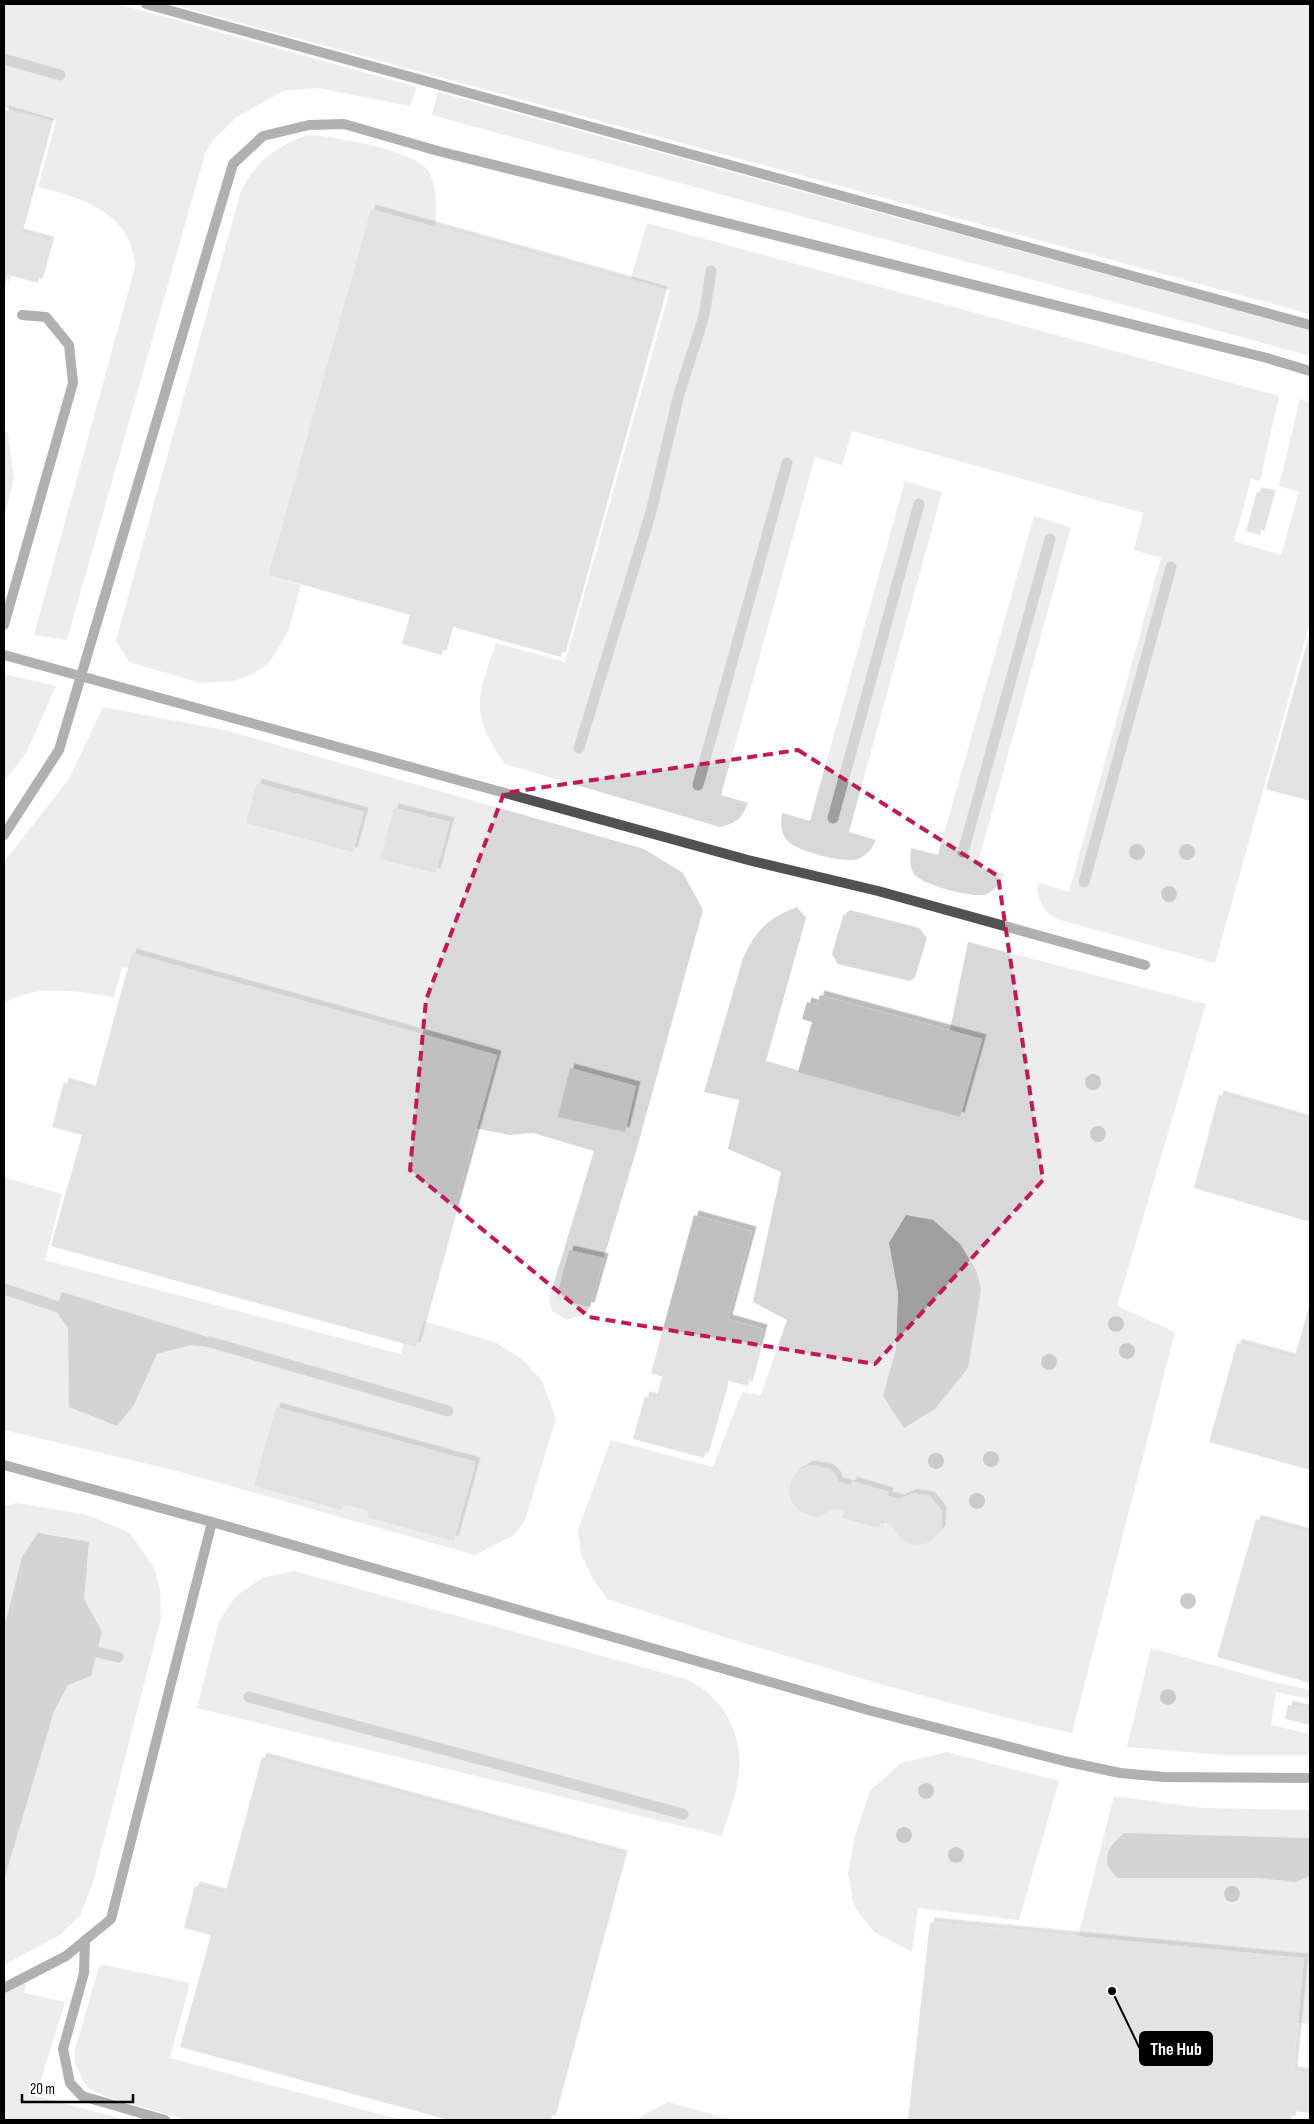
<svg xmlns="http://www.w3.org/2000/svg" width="1314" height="2124" font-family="'Sofia Sans Condensed',sans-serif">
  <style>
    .green { fill: #d8d8d8; fill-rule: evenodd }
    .water { fill: #9f9f9f }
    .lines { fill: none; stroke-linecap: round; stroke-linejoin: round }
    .stream { stroke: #9f9f9f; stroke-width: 11 }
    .building { fill: #c0c0c0; filter: url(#shadow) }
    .service { stroke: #515151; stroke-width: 10 }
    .tree { fill: #8d8d8d }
    .marked { fill: none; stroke: #c2185b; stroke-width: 4; stroke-dasharray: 10 6; stroke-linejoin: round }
    .leader { fill: none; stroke: #000; stroke-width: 2 }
    .callout-dot { fill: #000; stroke: #fff; stroke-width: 2 }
    .callout { fill: #000; stroke: #000; stroke-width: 2 }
    .callout-label { font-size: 18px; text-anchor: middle; font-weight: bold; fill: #fff }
  </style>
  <defs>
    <filter id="shadow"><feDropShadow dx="4.5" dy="-4.5" stdDeviation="0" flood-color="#0004"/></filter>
  </defs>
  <rect width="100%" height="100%" fill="#fff"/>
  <path class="green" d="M4,4H118L417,87L410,106L317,88L283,91L237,117L212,141L205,154L67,640L34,635L135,267C134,214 81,197 38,187L56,121L4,107Z
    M171,4H1310V314Z
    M438,92L1310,330V356L432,115Z
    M307,135C332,136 420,150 430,174C437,189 437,211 435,227L371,210L268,575L301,585L288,632L269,663L254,673L235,681L200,683L129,662L116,640L241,191C255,161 277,146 307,135Z
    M647,223L1279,396L1260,481L1251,479L1234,541L1281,555L1299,492L1279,486L1300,399L1310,402V622L1215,963L1056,919C1044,911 1039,903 1037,888L1040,883L1069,892L1161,558L1134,550L1143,513L852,431L842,465L815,457L721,795L748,803C742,818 737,823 720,827L505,764C469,712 477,699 496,643L565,662L670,290L631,278Z
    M4,427L8,434L14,479L4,518Z
    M905,481L942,492L849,832L876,840C872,848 868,855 858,859C846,864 793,851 786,839C780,831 781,823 782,813L810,821Z
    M1034,516L1071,527L977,866L1005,874C1000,882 996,890 987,894C974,899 922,885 914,874C909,866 910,857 911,848L938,855Z
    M4,674L56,686L26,753L4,782Z
    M103,707L224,730L644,849L683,873L703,910L635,1155L587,1313L567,1320L552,1311L549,1299L594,1151L533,1133L509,1135L461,1125L478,1061L122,967L114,997C77,992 38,983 4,1003V862L69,779Z
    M797,907L806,918L766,1061L960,1117L950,1030L968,942L1206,1004L1117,1306L1175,1332L1072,1733C915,1698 760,1649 607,1599L593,1579L581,1554L578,1530L611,1440L713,1467L742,1392L761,1395L787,1320L753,1302L781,1172L728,1149L739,1100L704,1092L743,958C757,929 767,919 797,907ZM889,1243L935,1409L883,1396L896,1348L898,1293Z
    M850,910L919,928L927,938L915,977L910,981L838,964L832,954L843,916Z
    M4,1177L62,1194L45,1260L401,1354L410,1317L495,1342L522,1359L542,1381L556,1419L525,1520L514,1535L475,1555L173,1470L4,1430Z
    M17,1503L88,1515L130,1533L154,1568L160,1590L161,1618L93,1882L80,1916L60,1935L4,1965V1506Z
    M294,1571L686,1679C722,1695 743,1733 739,1772C737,1793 728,1816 722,1836L197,1708L219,1621L236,1596L262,1578Z
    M1151,1648L1274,1682L1310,1690V1699L1276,1692L1271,1725L1310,1734V1755H1223L1127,1747Z
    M947,1752L1059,1781L1019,1920L918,1908L912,1952L874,1932L854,1906L848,1873L855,1836L870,1791L901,1763Z
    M1114,1796L1203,1808L1310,1810V2024L1298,2023L1304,1958L1078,1937Z
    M100,1964L190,1983L170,2058L402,2120H187L107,2097L91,2090L85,2084L75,2064V2049Z
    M26,1982L24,1993L65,2002L36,2096L127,2120H4V1994Z
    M668,2102L733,2120H634Z"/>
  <path class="water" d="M906,1215L933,1220L960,1244L977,1272L981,1290L968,1368L935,1409L904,1428L883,1396L896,1348L898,1293L889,1243Z
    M62,1292L211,1338L208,1347L191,1345L157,1354L134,1405L117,1426L69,1407L68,1328L56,1311Z
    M38,1533L89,1542L84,1599L102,1632L91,1676L68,1685L54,1711L4,1880V1629L22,1557Z
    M1124,1833L1310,1838V1876L1296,1882L1257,1878H1118C1098,1861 1108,1847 1124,1833Z"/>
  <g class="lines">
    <path class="stream" d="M4,59L60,75
      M579,748L651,512L679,394L704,316L711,271
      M698,785L787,463
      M833,818L919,504
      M963,852L1050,539
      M1084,882L1171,567
      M4,1289L58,1307
      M210,1342L448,1411
      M96,1652L118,1657
      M249,1697L683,1814"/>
  </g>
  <path class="building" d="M4,110L49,123L19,233L50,241L38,283L8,275L4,288Z
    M371,209L663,291L561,657L450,626L442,655L402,644L410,615L268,575Z
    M1257,492L1271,495L1260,535L1246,531Z
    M1310,633V801L1266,789Z
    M257,783L364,812L353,852L246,823Z
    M394,808L450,822L436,873L380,859Z
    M132,953L497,1055L416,1347L51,1246L82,1135L52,1127L64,1082L94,1091Z
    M820,995L982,1039L960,1117L798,1072L812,1022L802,1019L807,1002L817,1005Z
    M570,1068L636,1086L625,1132L558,1117Z
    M1219,1095L1310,1121V1222L1194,1188Z
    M694,1215L752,1231L728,1319L763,1329L748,1386L726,1380L704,1458L633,1439L645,1396L656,1399L662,1377L651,1373Z
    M569,1250L604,1258L590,1307L556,1299Z
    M1310,1303V1470L1209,1442L1237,1343L1294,1359Z
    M276,1407L476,1462L454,1541L367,1517L369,1511L344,1504L342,1510L254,1486Z
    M809,1465L828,1468L835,1474L839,1482L851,1485L852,1481L889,1492L888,1496L900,1499L913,1493L930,1496L942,1511L941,1530L928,1543L914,1545L901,1539L892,1525L881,1521L879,1528L842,1518L844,1511L834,1509L817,1517L803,1513L792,1503L789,1490L791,1480L797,1472Z
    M1256,1519L1310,1534V1683L1217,1657Z
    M1288,1705L1310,1710V1725L1285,1719Z
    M262,1757L623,1855L551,2120H449L180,2047L211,1935L184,1928L195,1886L225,1894Z
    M930,1922L1304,1958L1293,2071L1310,2073V2113L1292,2111L1291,2120H908Z"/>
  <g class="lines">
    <path class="service" d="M146,4L1310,325
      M4,625L73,383L69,345L46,317L22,315
      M4,655L748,860L878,891L1145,965
      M4,835L59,750L233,164L263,136L309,125L344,124L438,151L1267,358L1310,371
      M4,1465L212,1522L868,1710L1064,1761L1120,1773L1164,1777L1310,1778
      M85,1940L84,1973L63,2049L70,2083L82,2096L165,2120
      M4,1988L66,1956L111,1919L212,1522"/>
  </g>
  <g class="tree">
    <circle cx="1137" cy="852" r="8"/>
    <circle cx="1187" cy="852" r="8"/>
    <circle cx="1169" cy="894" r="8"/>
    <circle cx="1093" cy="1082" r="8"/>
    <circle cx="1098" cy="1134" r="8"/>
    <circle cx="1116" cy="1324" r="8"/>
    <circle cx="1127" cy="1351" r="8"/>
    <circle cx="1049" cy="1362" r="8"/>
    <circle cx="991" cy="1459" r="8"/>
    <circle cx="936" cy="1461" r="8"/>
    <circle cx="977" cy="1501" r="8"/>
    <circle cx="1188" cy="1601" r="8"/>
    <circle cx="1168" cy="1697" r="8"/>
    <circle cx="926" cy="1791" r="8"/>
    <circle cx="904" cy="1835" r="8"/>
    <circle cx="956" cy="1855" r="8"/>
    <circle cx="1232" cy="1894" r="8"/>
  </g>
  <path d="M0 0H1314V2124H0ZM798,750L998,876L1043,1180L875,1364L589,1317L410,1170L426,1000L504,793Z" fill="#fff" fill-opacity=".55" fill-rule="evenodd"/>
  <path class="marked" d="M798,750L998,876L1043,1180L875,1364L589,1317L410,1170L426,1000L504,793Z"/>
  <path class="leader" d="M1112 1991L1140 2049"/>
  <circle class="callout-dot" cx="1112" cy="1991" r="5"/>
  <rect class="callout" x="1140" y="2032" width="72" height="33" rx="5"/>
  <g class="callout-label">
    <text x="1176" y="2055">The Hub</text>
  </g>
  <rect width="1314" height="2124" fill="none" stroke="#000000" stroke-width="10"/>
  <path d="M22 2094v8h111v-8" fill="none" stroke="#000000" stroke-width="2.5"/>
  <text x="30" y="2094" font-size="15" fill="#000000" stroke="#ffffff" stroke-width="4" paint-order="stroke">20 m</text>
</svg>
